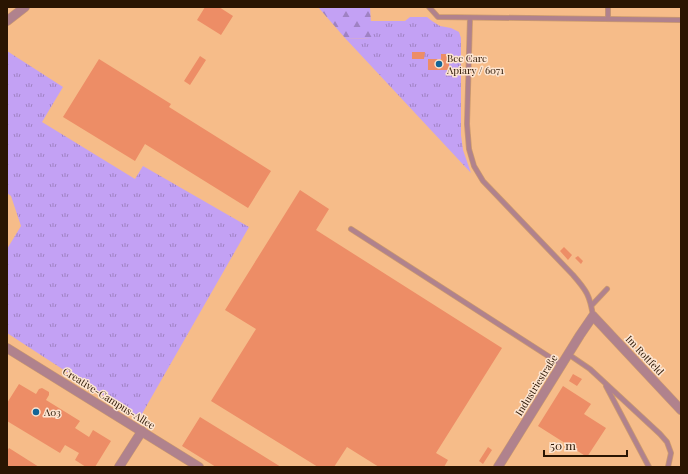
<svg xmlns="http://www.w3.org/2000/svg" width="688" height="474" font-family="'Playfair Display',serif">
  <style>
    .grass { fill: url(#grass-tufts) }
    .forest { fill: url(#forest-firs) }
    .building { fill: #ed8d66 }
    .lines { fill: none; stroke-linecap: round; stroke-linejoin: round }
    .lane-casing { stroke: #cd9b6e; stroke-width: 6 }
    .street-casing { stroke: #cd9b6e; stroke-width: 10 }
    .lane { stroke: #b0828d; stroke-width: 4.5 }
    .street { stroke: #b0828d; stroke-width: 9 }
    .poi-dot { fill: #146597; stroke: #fde5d1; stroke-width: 1.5 }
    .labels { text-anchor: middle; stroke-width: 3; stroke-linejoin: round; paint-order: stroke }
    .poi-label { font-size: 10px; fill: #2a1502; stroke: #fde5d1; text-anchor: start }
    .street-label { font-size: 10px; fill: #2a1502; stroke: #fde5d1 }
  </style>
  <defs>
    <pattern id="grass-tufts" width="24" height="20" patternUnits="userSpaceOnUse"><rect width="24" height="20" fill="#c3a1f4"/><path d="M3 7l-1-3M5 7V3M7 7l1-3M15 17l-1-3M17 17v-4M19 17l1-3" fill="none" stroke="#9f82c3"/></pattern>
    <pattern id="forest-firs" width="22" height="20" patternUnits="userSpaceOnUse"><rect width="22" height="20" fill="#c3a1f4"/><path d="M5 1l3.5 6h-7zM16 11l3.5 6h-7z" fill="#9f82c3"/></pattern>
  </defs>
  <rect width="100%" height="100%" fill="#f6bc89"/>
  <path class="grass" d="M410,17H427L432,21L440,26L451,28L459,32L461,38V135L463,150L471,173L345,38L371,39L370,21H405Z
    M7,51L63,87L42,122L135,179L143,166L249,227L139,419L7,333V249L21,226L11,196L7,193Z"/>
  <path class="forest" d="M318,7H370L372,39L345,38Z"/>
  <path class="building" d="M205,7H219L233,16L221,35L197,20Z
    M412,52H425L424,59H412Z
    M441,54H449V70H428V59H441Z
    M200,56L206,60L190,85L184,81Z
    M99,59L171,104L169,107L271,171L248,208L145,144L135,161L63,117Z
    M300,190L329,209L316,230L502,348L436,453L448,460L444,467L441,466L440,467H379L347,447L334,467H318L211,401L256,329L225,310Z
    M564,247L572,255L568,260L560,251Z
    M578,256L583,261L581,264L575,258Z
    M573,374L582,379L577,386L569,381Z
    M19,384L36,394L39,389L42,388L49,392V395L46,400L80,421L75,428L89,437L93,430L111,441L95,467H86L75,460L79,453L65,445L60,453L7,421V403Z
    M563,386L591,404L584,414L606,428L587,457L538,426Z
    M200,417L281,467H216L182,446Z
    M488,447L492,450L483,464L479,461Z
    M9,448L39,467H7V451Z"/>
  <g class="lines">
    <g class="lane-casing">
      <path id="lane" d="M429,7L438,17L681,20
        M470,18L467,124L469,149L474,166L483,181L573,275C586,290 590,295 593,316
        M608,19V7
        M351,229L562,365
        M592,305L607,289
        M568,354L590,369L660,434L667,442L671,453L668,467
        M606,386L649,467"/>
    </g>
    <g class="street-casing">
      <path id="street" d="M7,21L25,7
        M7,348L199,467
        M119,467L142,431
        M498,467L580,335L593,316L681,410"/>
    </g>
    <use href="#lane" class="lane"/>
    <use href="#street" class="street"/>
  </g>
  <g class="poi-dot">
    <circle cx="439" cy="64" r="4"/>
    <circle cx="36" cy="412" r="4"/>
  </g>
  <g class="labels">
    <g class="poi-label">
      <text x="447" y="62">Bee Care<tspan x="447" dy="12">Apiary / 6071</tspan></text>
      <text x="44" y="416">A03</text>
    </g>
    <g class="street-label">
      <text transform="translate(645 355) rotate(47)" y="4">Im Rottfeld</text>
      <text transform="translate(536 385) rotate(-58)" y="4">Industriestraße</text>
      <text transform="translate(109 398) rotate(32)" y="4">Creative-Campus-Allee</text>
    </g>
  </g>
  <rect width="688" height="474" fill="none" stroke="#2a1502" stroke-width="16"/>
  <path d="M544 450v6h83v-6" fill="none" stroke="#2a1502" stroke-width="2"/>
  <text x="550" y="450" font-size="12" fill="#2a1502" stroke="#fde5d1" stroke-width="3" paint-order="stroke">50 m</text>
</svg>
